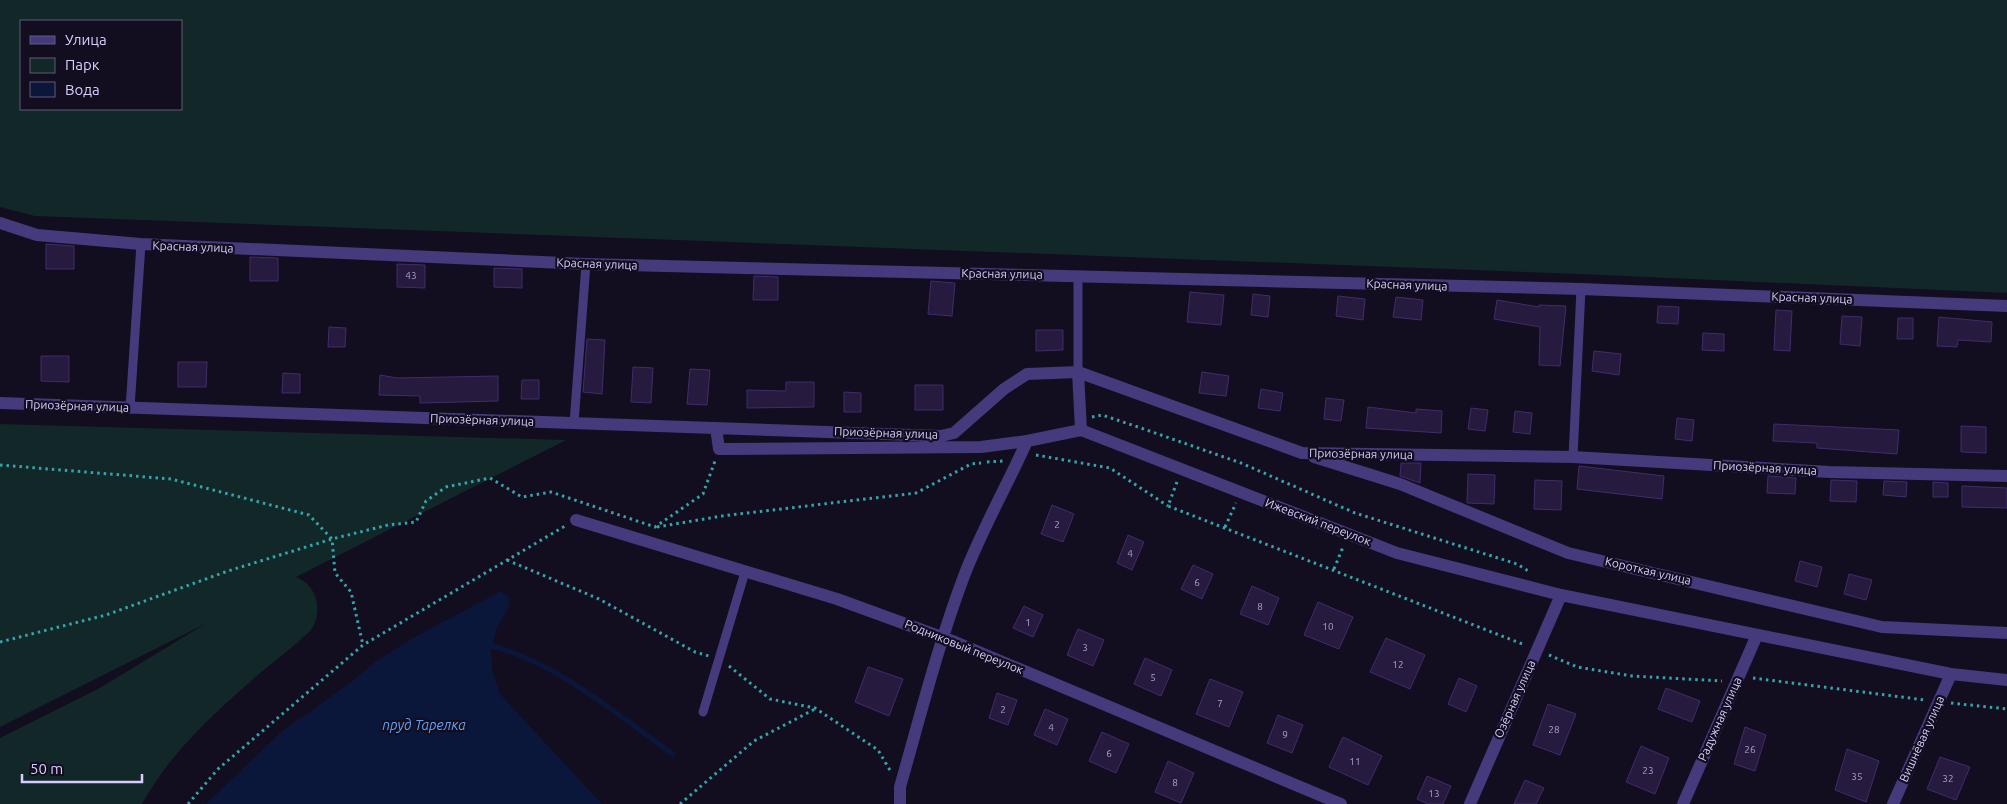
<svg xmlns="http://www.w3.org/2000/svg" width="2007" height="804" font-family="Ubuntu,sans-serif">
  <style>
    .green { fill: #112728; fill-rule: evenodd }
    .water { fill: #0b173a }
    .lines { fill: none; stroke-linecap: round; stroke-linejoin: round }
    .stream { stroke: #0b173a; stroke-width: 5 }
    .building { fill: #261a3f; stroke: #402d6a }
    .path { stroke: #33a5ab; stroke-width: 3; stroke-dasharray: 2.5 4; stroke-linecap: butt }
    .service { stroke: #443a7c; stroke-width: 9 }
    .minor { stroke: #443a7c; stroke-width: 12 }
    .labels { text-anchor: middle; stroke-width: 4.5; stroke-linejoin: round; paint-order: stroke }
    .number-label { font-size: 10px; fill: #aca0ce }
    .street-label { font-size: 12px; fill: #d8cdfd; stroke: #120d1f }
    .water-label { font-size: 14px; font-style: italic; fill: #60a1f8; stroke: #120d1f }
  </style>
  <rect width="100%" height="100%" fill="#120d1f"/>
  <path class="green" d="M0,0H2007V293L1580,274L35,216L0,207ZM181,21V109H21V21Z
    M0,424L566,440L296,577C299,579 305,581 308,585C319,596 320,614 313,627C309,635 268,666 258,675C214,713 171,752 142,804H0V738L98,689L205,624L0,727Z"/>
  <path class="water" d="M501,591L508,596L510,604L496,629L491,650L492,669L500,694L602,804H206L281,732L350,683L375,662L413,638Z"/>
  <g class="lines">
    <path class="stream" d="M492,646C556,662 619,716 673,754"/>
  </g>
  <path class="building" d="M46,244L74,246V269H46Z
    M250,257L278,258V281H250Z
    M397,264L425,265V288L397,287Z
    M494,268L522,269V288L494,287Z
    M754,276L778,277V300H753Z
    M931,281L955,283L952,316L928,314Z
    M1190,292L1224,295L1221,325L1187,322Z
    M1253,294L1270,296L1268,317L1251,315Z
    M1338,296L1365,299L1363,320L1336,316Z
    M1396,297L1423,300L1421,320L1393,317Z
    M1497,300L1539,307V305L1566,306L1560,366L1539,365L1540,327L1494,319Z
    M1658,306L1679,307L1678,324L1657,323Z
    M1776,310L1792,311L1790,351L1774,350Z
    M1842,316L1862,317L1860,346L1840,344Z
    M1939,317L1992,322L1991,342L1958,340L1957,347L1937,346Z
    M1898,318H1913V339H1897Z
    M329,327L346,328L345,347H328Z
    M1036,330H1063V350L1036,351Z
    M1703,333L1724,334V351L1702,350Z
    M587,339L605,340L602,394L583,392Z
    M1594,351L1621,354L1619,375L1592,371Z
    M41,356H69V382L41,381Z
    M178,362H207L206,387H178Z
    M633,367L653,368L651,403L631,402Z
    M690,369L710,370L707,405L687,404Z
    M1202,372L1229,376L1226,396L1199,393Z
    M283,373L300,374V393H282Z
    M380,375L397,378L498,376V401L420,403V396L379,395Z
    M522,380H539V399H521Z
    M786,382H814V407L747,408V390L786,391Z
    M915,385H943V410H915Z
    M1261,389L1283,393L1280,411L1258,408Z
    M844,392L861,393V412H844Z
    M1326,398L1344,400L1341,421L1324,419Z
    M1368,407L1416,413V409L1442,411L1441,433L1366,428Z
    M1471,408L1488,410L1485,431L1468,429Z
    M1515,411L1532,413L1530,434L1513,432Z
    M1677,418L1694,420L1692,441L1675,439Z
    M1774,424L1899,430L1897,454L1817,448V443L1773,441Z
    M1961,426L1986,427V453L1961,452Z
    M1401,463H1421L1420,483L1400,476Z
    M1579,466L1664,476L1662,499L1577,489Z
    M1468,474L1495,475L1494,504L1467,503Z
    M1768,476L1796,478L1795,494L1767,493Z
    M1535,480L1562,481L1561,510L1534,509Z
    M1831,480L1857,481L1856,502L1830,501Z
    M1884,481L1907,482L1906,497L1883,495Z
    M1933,482L1948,483V497H1933Z
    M1962,486L2007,488V508L1962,507Z
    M1052,505L1074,514L1063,542L1041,534Z
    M1128,535L1144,542L1132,570L1117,563Z
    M1800,561L1822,567L1817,587L1795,581Z
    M1193,565L1213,574L1202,599L1181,589Z
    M1849,574L1872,580L1866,600L1844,594Z
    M1252,586L1279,598L1268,625L1240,614Z
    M1318,602L1353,617L1339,649L1304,635Z
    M1024,606L1043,615L1033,637L1013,628Z
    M1078,629L1104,640L1093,666L1067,655Z
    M1386,638L1425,655L1410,689L1370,672Z
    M1145,658L1172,670L1161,696L1134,684Z
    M868,667L903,679L889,716L855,702Z
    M1459,678L1477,686L1466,712L1448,704Z
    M1210,679L1243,692L1229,727L1196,714Z
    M1666,688L1700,701L1692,722L1658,709Z
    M997,693L1017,700L1008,725L989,718Z
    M1548,704L1576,714L1560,755L1533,745Z
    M1045,709L1068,719L1057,745L1034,735Z
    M1278,715L1303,725L1292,753L1267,743Z
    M1745,727L1766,735L1755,771L1734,764Z
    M1102,732L1129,744L1116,773L1089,761Z
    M1343,737L1382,756L1368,785L1329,767Z
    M1641,746L1669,758L1655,794L1626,782Z
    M1847,749L1879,761L1866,802L1835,790Z
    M1940,757L1970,767L1956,800L1927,789Z
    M1168,761L1194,773L1181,803L1155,792Z
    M1427,776L1451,786L1443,804H1428L1417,799Z
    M1525,780L1544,788L1536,804H1514Z"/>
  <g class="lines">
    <path class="path" d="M1092,417L1102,415L1138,427L1241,463L1355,513L1517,564L1530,572
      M1036,455L1110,468L1168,506
      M987,462L1003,461
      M0,465L171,479L309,515L332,539L335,573L351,592L363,645
      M1177,482L1168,506L1525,645
      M657,527L722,516L916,493L971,464L981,463
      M1225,527L1236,503
      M507,560L599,599L695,652L709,656
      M1334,569L1343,547
      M0,642L106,615L228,571L332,539L388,525L416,522L426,501L446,487L490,478L522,497L551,492L655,527L703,494L715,461
      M1549,655L1577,667L1632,676L1722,681
      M729,666L770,699L815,708L878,750L891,772
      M1753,678L1925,700
      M1951,703L2007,709
      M188,804L218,769L363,645L565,526
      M680,804L754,741L815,709"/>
    <path class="service" d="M1078,276V372
      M130,408L141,244
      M574,423L586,264
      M1573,457L1581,289
      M703,712L745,572"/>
    <path class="minor" d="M0,223L37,235L141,244L586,264L1581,289L2007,306
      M1078,372L1081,430
      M0,403L941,436L954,433L1004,389L1027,374L1078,372L1302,453L1573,457L1830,472L2007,476
      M716,428L719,449L981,447L1027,441
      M1081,430L1397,553L1561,595L1951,674L2007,680
      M1314,457L1400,484L1568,553L1882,627L2007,633
      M576,520L837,599L955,642L1341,804
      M900,804V787C920,717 938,645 964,576C982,529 1007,486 1027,441L1081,430
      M1470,804L1561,595
      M1683,804L1757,635
      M1893,804L1951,674"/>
  </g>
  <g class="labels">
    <g class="number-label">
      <text x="411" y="279">43</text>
      <text x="1057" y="528">2</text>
      <text x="1130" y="557">4</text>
      <text x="1197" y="586">6</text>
      <text x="1260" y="610">8</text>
      <text x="1028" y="626">1</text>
      <text x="1328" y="630">10</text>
      <text x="1085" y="651">3</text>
      <text x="1398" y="668">12</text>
      <text x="1153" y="681">5</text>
      <text x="1220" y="707">7</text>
      <text x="1003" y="713">2</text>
      <text x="1051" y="731">4</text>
      <text x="1554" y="733">28</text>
      <text x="1285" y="738">9</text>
      <text x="1750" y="753">26</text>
      <text x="1109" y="757">6</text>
      <text x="1355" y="765">11</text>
      <text x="1648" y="774">23</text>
      <text x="1857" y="780">35</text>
      <text x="1948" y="782">32</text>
      <text x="1175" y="786">8</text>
      <text x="1434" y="797">13</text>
    </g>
    <g class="street-label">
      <text transform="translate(193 247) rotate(2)" y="4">Красная улица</text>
      <text transform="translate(597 264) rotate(2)" y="4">Красная улица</text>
      <text transform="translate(1002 274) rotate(1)" y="4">Красная улица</text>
      <text transform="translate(1407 285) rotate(2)" y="4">Красная улица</text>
      <text transform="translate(1812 298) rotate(2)" y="4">Красная улица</text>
      <text transform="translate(77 406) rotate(2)" y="4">Приозёрная улица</text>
      <text transform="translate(482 420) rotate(2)" y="4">Приозёрная улица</text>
      <text transform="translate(886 433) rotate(2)" y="4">Приозёрная улица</text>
      <text transform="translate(1361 454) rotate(1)" y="4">Приозёрная улица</text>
      <text transform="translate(1765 468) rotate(3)" y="4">Приозёрная улица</text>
      <text transform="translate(1318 522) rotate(21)" y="4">Ижевский переулок</text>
      <text transform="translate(1648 571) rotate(13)" y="4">Короткая улица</text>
      <text transform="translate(964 647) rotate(22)" y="4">Родниковый переулок</text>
      <text transform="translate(1515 699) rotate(-66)" y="4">Озёрная улица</text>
      <text transform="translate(1720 719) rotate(-66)" y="4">Радужная улица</text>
      <text transform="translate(1922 739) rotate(-66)" y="4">Вишнёвая улица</text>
    </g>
    <g class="water-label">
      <text x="424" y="730">пруд Тарелка</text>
    </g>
  </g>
  <rect x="20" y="20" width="162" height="90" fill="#120d1f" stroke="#615a78"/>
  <rect x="30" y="36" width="25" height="8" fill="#443a7c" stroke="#615a78"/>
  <text x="65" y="45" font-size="15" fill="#d8cdfd">Улица</text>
  <rect x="30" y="58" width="25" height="15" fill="#112728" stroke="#615a78"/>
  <text x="65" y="70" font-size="15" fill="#d8cdfd">Парк</text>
  <rect x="30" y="82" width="25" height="15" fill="#0b173a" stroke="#615a78"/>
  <text x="65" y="95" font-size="15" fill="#d8cdfd">Вода</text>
  <path d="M22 774v8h120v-8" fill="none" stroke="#d8cdfd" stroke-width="2.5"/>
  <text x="30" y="774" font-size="15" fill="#d8cdfd" stroke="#120d1f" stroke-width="4" paint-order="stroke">50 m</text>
</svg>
